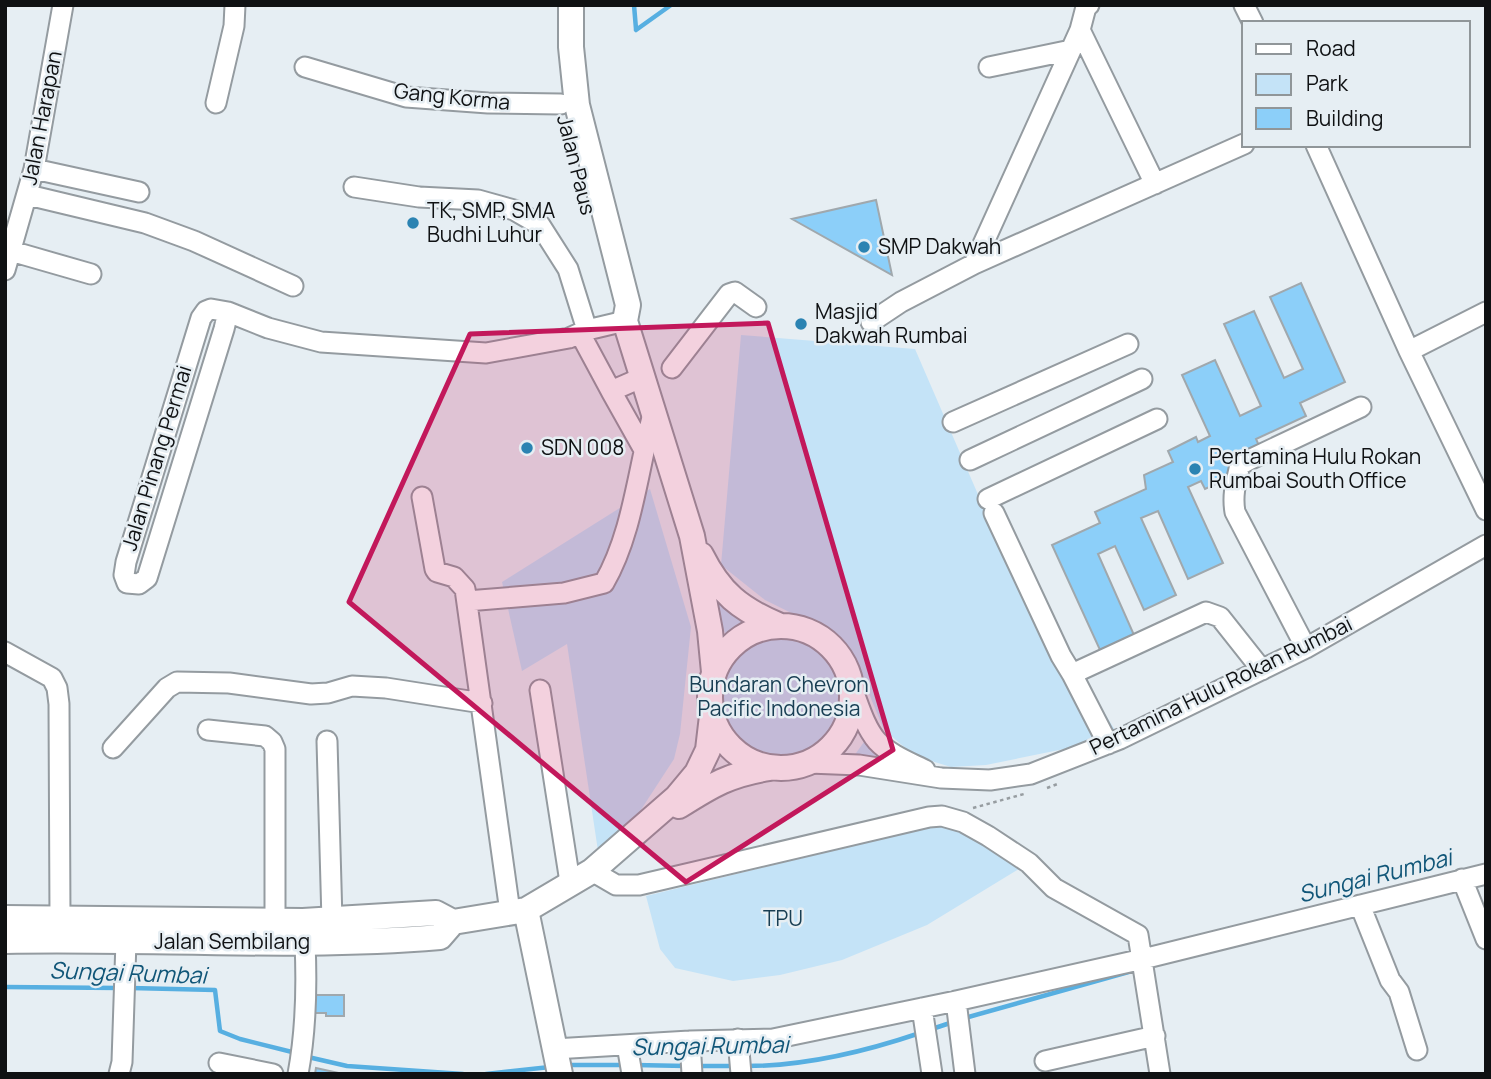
<svg xmlns="http://www.w3.org/2000/svg" width="1491" height="1079" font-family="Manrope,sans-serif">
  <style>
    .green { fill: #c4e3f7 }
    .lines { fill: none; stroke-linecap: round; stroke-linejoin: round }
    .stream { stroke: #57afe1; stroke-width: 4.5 }
    .building { fill: #8ccff9; stroke: #a0a8ad; stroke-width: 2 }
    .minor-casing { stroke: #949ba0; stroke-width: 23 }
    .major-casing { stroke: #949ba0; stroke-width: 28 }
    .path { stroke: #979da1; stroke-width: 2.5; stroke-dasharray: 3.5 3.5; stroke-linecap: butt }
    .minor { stroke: #fff; stroke-width: 19 }
    .major { stroke: #fff; stroke-width: 24 }
    .marked { fill: #c2185b; fill-opacity: 0.2; stroke: #c2185b; stroke-width: 5; stroke-linejoin: round }
    .poi-dot { fill: #2b83b2; stroke: #e6eef3; stroke-width: 2.5 }
    .labels { text-anchor: middle; stroke-width: 5; stroke-linejoin: round; paint-order: stroke }
    .street-label { font-size: 21px; fill: #0f1113; stroke: #e6eef3 }
    .poi-label { font-size: 21px; fill: #0f1113; stroke: #e6eef3; text-anchor: start }
    .park-label { font-size: 21px; fill: #183e53; stroke: #e6eef3 }
    .water-label { font-size: 23px; font-style: italic; fill: #115678; stroke: #e6eef3 }
  </style>
  <rect width="100%" height="100%" fill="#e6eef3"/>
  <path class="green" d="M741,335L915,349L996,536L1118,735L1074,747L986,765L951,767L915,756L884,730L855,660L842,638L765,600L721,565Z
    M650,489L691,627L680,734L674,759L633,822L598,851L567,644L522,671L502,582Z
    M705,577L750,623L726,636Z
    M717 697a62 62 0 1 1 124 0a62 62 0 1 1-124 0Z
    M866,739L907,767L854,756Z
    M955,821L1027,864L927,925L842,960L780,975L733,981L675,968L660,949L646,896Z"/>
  <g class="lines">
    <path class="stream" d="M634,5L636,29
      M636,30L671,5
      M5,987L119,988
      M131,988L215,990L220,1031L240,1039L296,1053
      M965,1018L1132,971
      M932,1029L953,1022
      M308,1057L347,1066L463,1074
      M565,1065H627
      M635,1065L686,1066
      M698,1066H735
      M747,1066C806,1066 864,1052 920,1033
      M486,1074L550,1067"/>
  </g>
  <path class="building" d="M876,200L892,275L792,219Z
    M1301,283L1345,382L1300,403L1306,416L1256,439L1261,450L1236,475L1205,489L1201,481L1188,487L1223,563L1188,579L1158,511L1141,518L1176,595L1144,610L1115,546L1098,554L1134,635L1100,650L1052,545L1100,523L1095,512L1146,489L1144,475L1173,462L1168,451L1196,437L1198,442L1210,436L1182,375L1215,360L1240,416L1261,406L1224,324L1254,311L1284,378L1303,369L1270,297Z
    M315,995H344V1016H326V1013H315Z
    M316,1068L343,1074H315Z"/>
  <g class="lines">
    <g class="minor-casing">
      <path id="minor" d="M1089,5L1086,7L1080,30L1155,184
        M1244,5L1253,23
        M305,67L406,97L488,103L561,104
        M989,67L1071,50
        M216,103L234,26L235,5
        M1316,145L1409,351L1486,510
        M34,169L139,192
        M354,187L419,197L478,200L514,210L540,225L568,269L587,330
        M28,195L145,223L194,241L293,286
        M11,251L91,274
        M974,264L1080,30
        M5,270L34,169L63,5
        M228,312L224,329L147,578L139,584L127,583L124,575L126,562L201,318L206,311L211,309L228,312L268,328L321,342L486,353L569,338L587,330L625,321
        M871,322L901,302L974,264L1244,144
        M583,339L611,391L641,378
        M1409,351L1486,312
        M672,368L729,294L735,292L756,307
        M611,391L643,448
        M953,422L1128,344
        M970,460L1142,379
        M422,497L435,569L437,572L454,577L465,589L510,912
        M988,499L1157,419
        M994,513L1061,656L1072,674L1206,612L1220,617L1262,670
        M467,601L564,593L604,583C633,533 638,468 653,414
        M1306,648L1235,512C1232,495 1236,482 1240,465L1249,460L1361,407
        M5,652L52,678L57,688L59,704L60,917
        M1072,674L1108,744
        M851,685C858,702 864,726 877,741C889,754 909,762 925,770
        M540,690L570,882
        M208,730L265,736L272,742L275,749V921
        M327,741L332,921
        M113,748L167,688L177,682L229,683L311,694L328,693L352,686L386,688L482,703
        M809,763L859,765L941,778L990,780L1031,774L1120,739L1306,648L1486,545
        M592,871L616,885H639L929,817L942,816L963,822L988,836L1029,863L1054,888L1138,935L1160,1074
        M1462,879L1486,939
        M1360,905L1390,980L1399,992L1417,1050
        M956,1001L965,1074
        M922,1008L932,1074
        M738,1039L741,1074
        M690,1041L692,1074
        M627,1045L632,1074
        M554,1049L690,1041L773,1039L956,1001L1143,959L1486,874
        M1045,1061L1155,1036
        M219,1063L273,1074
        M119,1074L122,1062L126,941
        M298,1074C306,1031 307,987 305,943"/>
    </g>
    <g class="major-casing">
      <path id="major" d="M571,5V47L577,105L628,305L625,321L692,536L710,631L714,672
        M701,555C720,593 740,609 778,625
        M710 697a71 71 0 1 1 142 0a71 71 0 1 1-142 0Z
        M679,806C712,785 730,774 770,768
        M526,910L560,1074
        M5,918L303,921L436,913L453,922
        M5,941C150,938 296,949 440,937L453,922L526,910L592,871L677,797L697,773L708,750L712,716"/>
    </g>
    <path class="path" d="M1047,788L1060,783
      M973,808L1024,794"/>
    <use href="#minor" class="minor"/>
    <use href="#major" class="major"/>
  </g>
  <path class="marked" d="M768,323L893,750L686,882L349,602L470,334Z"/>
  <g class="poi-dot">
    <circle cx="413" cy="223" r="7"/>
    <circle cx="864" cy="247" r="7"/>
    <circle cx="801" cy="324" r="7"/>
    <circle cx="527" cy="448" r="7"/>
    <circle cx="1195" cy="469" r="7"/>
  </g>
  <g class="labels">
    <g class="street-label">
      <text transform="translate(452 97) rotate(6)" y="7">Gang Korma</text>
      <text transform="translate(42 118) rotate(-79)" y="7">Jalan Harapan</text>
      <text transform="translate(576 165) rotate(76)" y="7">Jalan Paus</text>
      <text transform="translate(157 458) rotate(-73)" y="7">Jalan Pinang Permai</text>
      <text transform="translate(1221 686) rotate(-26)" y="7">Pertamina Hulu Rokan Rumbai</text>
      <text x="232" y="949">Jalan Sembilang</text>
    </g>
    <g class="poi-label">
      <text x="427" y="218">TK, SMP, SMA<tspan x="427" dy="24">Budhi Luhur</tspan></text>
      <text x="878" y="254">SMP Dakwah</text>
      <text x="815" y="319">Masjid<tspan x="815" dy="24">Dakwah Rumbai</tspan></text>
      <text x="541" y="455">SDN 008</text>
      <text x="1209" y="464">Pertamina Hulu Rokan<tspan x="1209" dy="24">Rumbai South Office</tspan></text>
    </g>
    <g class="park-label">
      <text x="779" y="692">Bundaran Chevron<tspan x="779" dy="24">Pacific Indonesia</tspan></text>
      <text x="783" y="926">TPU</text>
    </g>
    <g class="water-label">
      <text transform="translate(1375 876) rotate(-14)" y="8">Sungai Rumbai</text>
      <text transform="translate(128 973) rotate(2)" y="8">Sungai Rumbai</text>
      <text transform="translate(710 1046) rotate(-1)" y="8">Sungai Rumbai</text>
    </g>
  </g>
  <rect width="1491" height="1079" fill="none" stroke="#0f1113" stroke-width="14"/>
  <rect x="1242" y="21" width="228" height="126" fill="#e6eef3" stroke="#909699" stroke-width="2"/>
  <rect x="1256" y="44" width="35" height="10" fill="#ffffff" stroke="#909699" stroke-width="2"/>
  <text x="1306" y="56" font-size="21" fill="#0f1113">Road</text>
  <rect x="1256" y="74" width="35" height="21" fill="#c4e3f7" stroke="#909699" stroke-width="2"/>
  <text x="1306" y="91" font-size="21" fill="#0f1113">Park</text>
  <rect x="1256" y="108" width="35" height="21" fill="#8ccff9" stroke="#909699" stroke-width="2"/>
  <text x="1306" y="126" font-size="21" fill="#0f1113">Building</text>
</svg>
